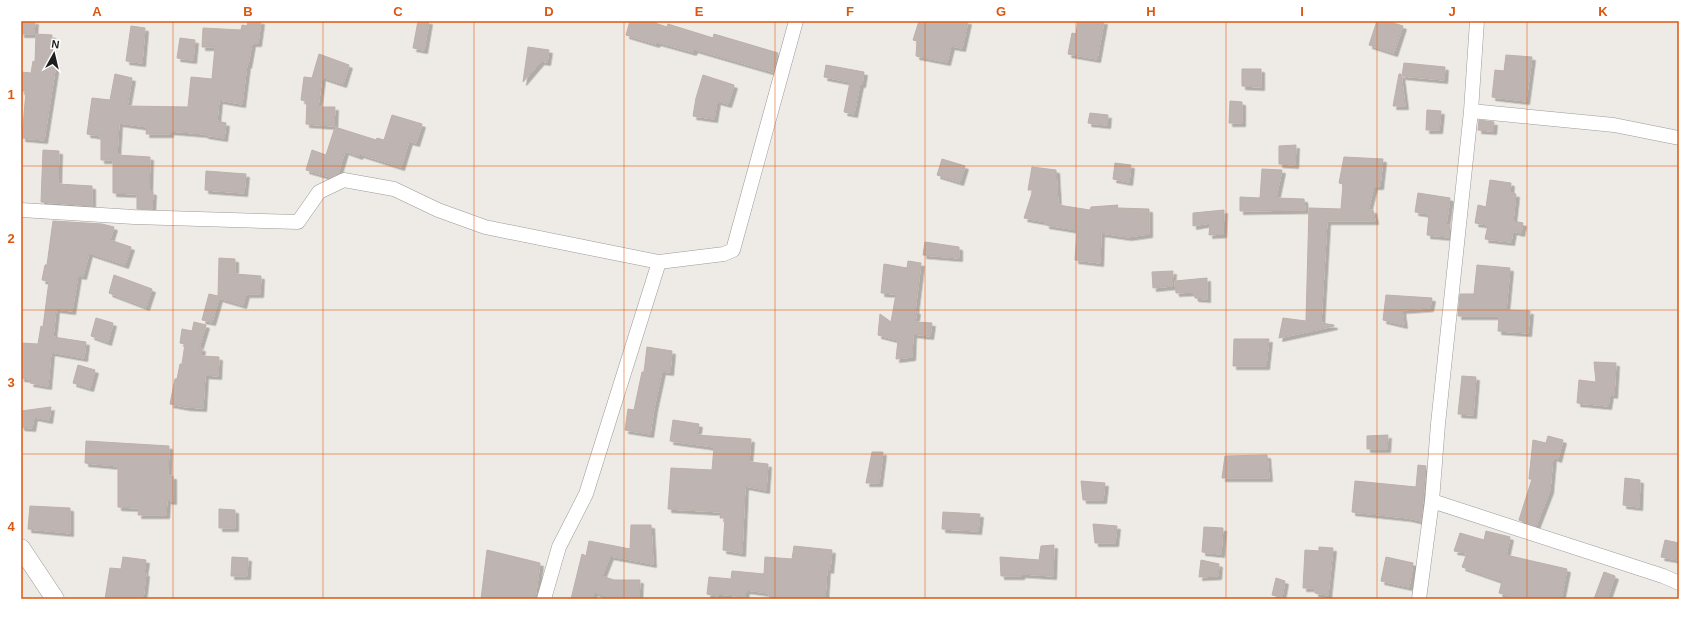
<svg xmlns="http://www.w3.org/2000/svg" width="1700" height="620" font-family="Helvetica,sans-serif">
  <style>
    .building { fill: #beb5b2; stroke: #beafa9; filter: url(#shadow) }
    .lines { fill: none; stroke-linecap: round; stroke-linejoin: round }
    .minor-casing { stroke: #9b9b9b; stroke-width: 15 }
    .tertiary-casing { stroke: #9b9b9b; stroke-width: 19 }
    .minor { stroke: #fff; stroke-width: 14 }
    .tertiary { stroke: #fff; stroke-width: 18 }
    .grid { fill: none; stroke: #de560d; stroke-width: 1; stroke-opacity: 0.55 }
    .neatline { fill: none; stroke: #de560d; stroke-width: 1.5 }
    .grid-label { font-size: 13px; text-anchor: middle; font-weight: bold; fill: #de560d }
  </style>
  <defs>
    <filter id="shadow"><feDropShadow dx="3.5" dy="3.5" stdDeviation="0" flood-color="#0004"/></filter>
  </defs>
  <rect width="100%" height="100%" fill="#eeeae5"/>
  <path class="building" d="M21,21H35L34,34H21Z
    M248,21H261L258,43H252L248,65L247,64L242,104L219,100L217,121L226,123L224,138L205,135V134L170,131V134H146L147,127L119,123L117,155L150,157L149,191L153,192L152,209H137V194L113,193V160H101V136L87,134L92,98L110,100L115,74L132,78L127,106L188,107L191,77L212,79L215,47H202L203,28L241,30L242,25L247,26Z
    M418,21H429L424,50L413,48Z
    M630,21H649L667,27L668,24L713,38L714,34L778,53L773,72L694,49L693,52L657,42L656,44L626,35Z
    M919,21H968L962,48L951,46L947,62L916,56L917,41L913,40Z
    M1078,21H1104L1097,59L1068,54L1072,33L1076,34Z
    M1377,21H1387L1403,26L1394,53L1369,45Z
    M131,26L145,28L142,63L126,61Z
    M36,34L52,35L51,63L56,64L44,140L22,138L26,91H21V72L31,73L33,61L35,62Z
    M180,38L195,40L193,60L177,58Z
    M528,47L549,50L547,62L541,61L523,82Z
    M319,54L349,65L343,84L322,77L318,107H335L334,126L306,124L307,101L301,100L304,77L312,78Z
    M1506,55L1532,57L1526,101L1492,97L1495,70L1504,71Z
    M1404,63L1445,67L1444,80L1402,76Z
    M826,65L864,72L862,84H860L854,114L844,112L850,82L824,77Z
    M1242,69H1261V87L1242,86Z
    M1399,74H1401L1405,106H1393Z
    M703,75L734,85L728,104L717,101L714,119L693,116L696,98Z
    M1230,101L1242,102V123H1229Z
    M1427,110L1441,111L1439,130H1426Z
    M1090,113L1108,115L1107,125L1088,123Z
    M392,115L422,124L416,143L409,141L401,167L360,154L359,156L345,151L338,174L330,177L306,170L312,150L326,155L335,127L376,140L377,138L384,140Z
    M1479,120L1494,122L1493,131L1478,130Z
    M1296,145L1295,165L1279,164V146Z
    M43,150L59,151L58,184L92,186V206L41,202Z
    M1344,157L1383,159L1380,186H1374L1368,210H1373L1375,221H1327L1321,323L1334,325V326L1279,338L1283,318L1306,321L1309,208L1341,209L1343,184L1339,183Z
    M942,159L965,166L960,182L937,175Z
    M1115,163L1131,165L1129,182L1113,179Z
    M1032,167L1056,170L1058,205L1090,210L1091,207L1118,205L1117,208L1149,209V234L1128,237L1101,233L1100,263L1075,260L1077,230L1046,225V222L1024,218L1033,190H1028Z
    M1262,169L1282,170L1276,198L1304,199L1305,210L1240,211V197L1260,198Z
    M206,171L246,174L244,193L205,190Z
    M1490,180L1511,183L1510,193L1516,194L1513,221L1523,223L1521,233L1513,231L1511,242L1485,239L1488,225L1475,223L1478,205L1486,207Z
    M1418,193L1450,198L1446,225H1450L1449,237L1427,235L1429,214L1415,212Z
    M1224,210L1223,234L1209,235L1210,223L1193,226V213Z
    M53,221L102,224L114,227L110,240L131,247L125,265L89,253L83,276L78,275L72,311L56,309L53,337L86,342L84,358L51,352L48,386L30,383L31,379L21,378V343L38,344L41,326L43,327L49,281L42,280L45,265H47Z
    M925,242L959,247V258L923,255Z
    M219,258L235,259V274L261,276L260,294H246L243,305L219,298L212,322L202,320L209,294L218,296Z
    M908,261L921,263L915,311H917L915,322L932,323L930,336L913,334L912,357L896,359L898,340L878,335L880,314L891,322L896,294L881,293L884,264L907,268Z
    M1477,265L1510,268L1506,310L1530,311L1528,333L1498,331L1499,316H1458L1460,294H1474Z
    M1173,271L1172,286L1153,288L1152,272Z
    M114,275L152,289L146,307L109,293Z
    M1207,278V299L1195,298L1194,292L1176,293L1175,281Z
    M1386,295L1432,298L1430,308L1402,310L1404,325L1383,320Z
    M96,318L113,323L108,342L91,336Z
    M194,322L206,325L199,348H202L201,356L219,357L218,376L205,375L203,408L186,407L170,404L175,379H177L180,364H182L185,344L180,343L182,329L192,331Z
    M1234,339H1269L1266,366H1233Z
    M647,347L672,351L670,372L662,371L654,408L650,434L625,430L628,409L634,410L642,372H644Z
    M1594,362L1616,363L1614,395L1610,394L1608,406L1577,403L1579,380L1596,382Z
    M78,365L95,370L90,388L73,383Z
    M1462,376L1476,377L1473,415L1458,414Z
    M51,407L49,420L34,417L32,428L21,427V411Z
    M673,420L699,424L697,435L751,439L749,462L768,464L766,490L745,486L742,553L723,550L725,518H720L721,512L668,509L671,468L712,470L714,447L670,441Z
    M1388,435L1387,449H1367V436Z
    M1548,436L1563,440L1558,459L1553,457L1550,490L1536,526L1519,520L1532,479H1529L1533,440L1546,443Z
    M86,441L169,446L168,476H173V501L167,500L166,515H138L139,508L118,507V466L85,463Z
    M872,452H883L879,483H866Z
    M1267,455L1269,478H1222L1225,456Z
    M1418,465L1426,466L1421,521L1408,518L1352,512L1355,481L1416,487Z
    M1625,478L1640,480L1639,507L1623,505Z
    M1081,481L1105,483L1103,500H1083Z
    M30,506L70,508V533L28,529Z
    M219,509L235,510V528H219Z
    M943,512L980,514L978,531L942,529Z
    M1093,524L1117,526L1115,543H1095Z
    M631,525H651L653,564L610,556L602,576L614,580H640L639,599L616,597V599L594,592L592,599H571L582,554L586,556L589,541L630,549Z
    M1204,527L1223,528L1221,554L1202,552Z
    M1486,531L1510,537L1506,555L1567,569L1561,599H1517L1507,596V595L1499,593L1502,581L1462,567L1467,553L1454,551L1460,533L1484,540Z
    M1665,540L1679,543V560L1661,557Z
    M1054,545L1053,576L1022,574L1021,576H1001L1000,557L1039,560L1041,546Z
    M794,546L832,550L830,570L827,569L825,599H781L769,597V593L746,590L745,597L718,594V596L707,594L709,577L731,579L732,571L764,574L765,557L792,559Z
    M1319,547L1333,548L1328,595L1315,593V588H1303L1305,550L1319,551Z
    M487,550L540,563L535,599H481Z
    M123,557L146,560L144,573H146L143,599H105L110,568L121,569Z
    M232,557L248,558L247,576H231Z
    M1386,557L1413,563L1409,587L1381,581Z
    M1201,560L1219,564L1218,576L1199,577Z
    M1604,572L1615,576L1607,599H1594Z
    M1276,578L1285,581L1282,597L1272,595Z"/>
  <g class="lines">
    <g class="minor-casing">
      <path id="minor" d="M1471,111L1614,125L1679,138
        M21,210L134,217L298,222L319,192L344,180L394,189L438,210L485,227L659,262
        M1432,501L1663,576L1679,583
        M544,599L559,547L586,494L659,262L724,254L733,250L796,21
        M1419,599L1432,501L1438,424L1471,111L1477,21"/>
    </g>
    <g class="tertiary-casing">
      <path id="tertiary" d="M21,548L55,599"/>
    </g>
    <use href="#minor" class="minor"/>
    <use href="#tertiary" class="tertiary"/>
  </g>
  <path class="grid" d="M173,21V599M323,21V599M474,21V599M624,21V599M775,21V599M925,21V599M1076,21V599M1226,21V599M1377,21V599M1527,21V599M21,166H1679M21,310H1679M21,454H1679"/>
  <rect width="1700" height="620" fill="none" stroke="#ffffff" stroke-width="44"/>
  <g transform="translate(54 54) rotate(8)" stroke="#ffffff" stroke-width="3" paint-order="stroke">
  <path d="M0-3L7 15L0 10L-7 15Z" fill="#1e1e1e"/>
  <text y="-6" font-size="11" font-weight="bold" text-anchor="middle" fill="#1e1e1e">N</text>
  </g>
  <rect x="22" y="22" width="1656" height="576" class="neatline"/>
  <g class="grid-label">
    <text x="97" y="16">A</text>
    <text x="248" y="16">B</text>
    <text x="398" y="16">C</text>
    <text x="549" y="16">D</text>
    <text x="699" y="16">E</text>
    <text x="850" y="16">F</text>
    <text x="1001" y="16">G</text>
    <text x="1151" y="16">H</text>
    <text x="1302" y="16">I</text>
    <text x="1452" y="16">J</text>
    <text x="1603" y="16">K</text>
    <text x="11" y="99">1</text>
    <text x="11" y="243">2</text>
    <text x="11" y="387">3</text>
    <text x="11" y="531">4</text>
  </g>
</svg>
